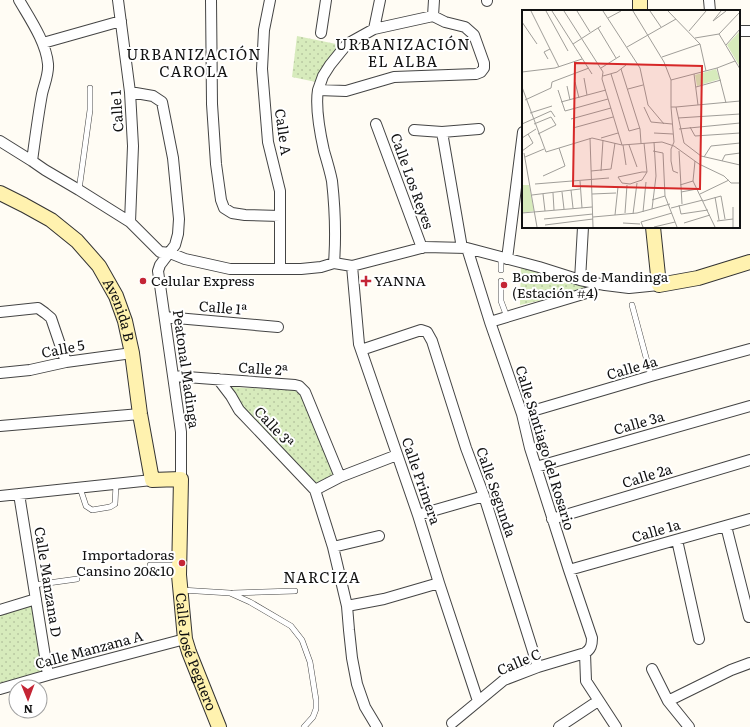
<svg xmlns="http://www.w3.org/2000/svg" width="750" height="727" font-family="Literata,serif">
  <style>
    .park { fill: url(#park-dots) }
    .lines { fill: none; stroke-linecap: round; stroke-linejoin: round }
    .lane-casing { stroke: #444; stroke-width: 6 }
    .street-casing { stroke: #444; stroke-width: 12 }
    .secondary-casing { stroke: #333; stroke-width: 16 }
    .lane { stroke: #fff; stroke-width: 5 }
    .street { stroke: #fff; stroke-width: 10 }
    .secondary { stroke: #fff2af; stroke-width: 14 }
    .poi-dot { fill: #c42535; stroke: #fff; stroke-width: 1.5 }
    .labels { text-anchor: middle; stroke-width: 4; stroke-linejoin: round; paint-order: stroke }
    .street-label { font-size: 14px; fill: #111; stroke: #fff }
    .poi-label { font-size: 14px; fill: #111; stroke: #fff; text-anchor: start }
    .neighbourhood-label { font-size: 15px; letter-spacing: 1px; fill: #111; stroke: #fff }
    .inset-road { fill: none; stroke: #a09e99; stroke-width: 1 }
    .view { fill: #d62828; fill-opacity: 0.15; stroke: #d62828; stroke-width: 2 }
    .inset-edge { fill: none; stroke: #111; stroke-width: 2 }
  </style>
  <defs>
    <pattern id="park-dots" width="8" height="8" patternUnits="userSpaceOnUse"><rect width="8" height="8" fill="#d7ebbc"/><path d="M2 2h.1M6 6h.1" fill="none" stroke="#b8c8a1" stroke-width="1.8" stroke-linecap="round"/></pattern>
  </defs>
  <rect width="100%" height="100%" fill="#fffcf4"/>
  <path class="park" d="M297,36L341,45L316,82L292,77Z
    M521,265L596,288L520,305Z
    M231,387L294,390L302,394L335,476L316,483L241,405Z
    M30,605L32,606L43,672L0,684V613Z"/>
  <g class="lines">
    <g class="lane-casing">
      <path id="lane" d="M79,190L90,110V88
        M501,270V257
        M501,281V301L507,317
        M632,305L651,376
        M80,488L86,506L92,510L110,507L115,504L116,484
        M150,565H178
        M34,585L77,579
        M181,590L230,593L250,602L291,626L302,640L310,662L316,700V709L313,717L304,727
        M233,593L295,591"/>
    </g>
    <g class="street-casing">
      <path id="street" d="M19,0C30,19 46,42 48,64C49,74 44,85 42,94C38,116 35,139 32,161
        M118,0L130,92L133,146L130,222
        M211,0L212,104L216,164L221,200L224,208L232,213L245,215L280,216
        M270,0L264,30L262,69L268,142L280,191V269
        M709,0L710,11
        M487,1V0
        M433,16L445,22L465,27L474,35L484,63V68L481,72L476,74L394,77L346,91L318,90L323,76L330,65L347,44L374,29Z
        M433,16L434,0
        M374,29L380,0
        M739,31H750
        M321,33L326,0
        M43,43L121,21
        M318,90C315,108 320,133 324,151C327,161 330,171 332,181C335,208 336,236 334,263
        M130,92L153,96L162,102L173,158L179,219L178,234L175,245L160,265L158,271L181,432V479
        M376,124L422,248
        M414,130L442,132L479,129
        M442,132L462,248
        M0,141L32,161L45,170L79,190L130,222L160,252L170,253L185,259L230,269H301L321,267L334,263L352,266L425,247L467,248L539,267L580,280L605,285L629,288L659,285
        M507,259L523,132
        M352,266L359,344L418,515L439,583L478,701
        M580,280L583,227
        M0,312L38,308L45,313L51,318L66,362
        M165,317L278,327
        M490,322L593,291
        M361,350L421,330L427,332L432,341L466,448L484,496L538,667
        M0,373L30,370L66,362L132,353
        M173,376L295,385L299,386L305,392L340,477
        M218,379L231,396L239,410L315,490L333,547L347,606L349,630L352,658L357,684L365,707L377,727
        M522,414L651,376L750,349
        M0,426L140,414
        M536,467L750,406
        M315,490L340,477L397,455
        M19,494L48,675
        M0,496L152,480
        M418,515L484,496
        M552,519L750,460
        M726,526L749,617
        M677,540L699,639
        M333,547L379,536
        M569,570L750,519
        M347,606L384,599L439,583
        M0,610L36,599
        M585,653L586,681L616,727
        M652,669L668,701L689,727
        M0,689L48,675L185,639
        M668,701L731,670L750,663
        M452,723L504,680L538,667L585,653C591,649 592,645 592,638L569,570L530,448L522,414L490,322L467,248
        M559,727L598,701"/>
    </g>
    <g class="secondary-casing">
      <g id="secondary">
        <path d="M640,0V11"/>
        <path id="s1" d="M0,193L24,205L51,220L77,241L99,266L116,296L125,321L132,353L140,414L152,480L181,479L179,575L185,639L189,652L219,727"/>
        <path d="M653,227L659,285L698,278L750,262"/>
      </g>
    </g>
    <use href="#lane" class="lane"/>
    <use href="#street" class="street"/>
    <use href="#secondary" class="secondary"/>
  </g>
  <g class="poi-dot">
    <circle cx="143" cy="281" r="4"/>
    <path d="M364 275h4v4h4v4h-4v4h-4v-4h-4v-4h4z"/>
    <circle cx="504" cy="285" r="4"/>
    <circle cx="182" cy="563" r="4"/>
  </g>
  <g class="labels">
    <g class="street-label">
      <text transform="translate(117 111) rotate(-94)" y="5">Calle 1</text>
      <text transform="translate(283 132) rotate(82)" y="5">Calle A</text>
      <text transform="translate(412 181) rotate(70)" y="5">Calle Los Reyes</text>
      <text transform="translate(223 308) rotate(5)" y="5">Calle 1ª</text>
      <text dy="5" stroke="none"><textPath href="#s1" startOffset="173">Avenida B</textPath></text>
      <text transform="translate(63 349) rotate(-11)" y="5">Calle 5</text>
      <text transform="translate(632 368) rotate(-16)" y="5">Calle 4a</text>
      <text transform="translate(186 369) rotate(82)" y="5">Peatonal Madinga</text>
      <text transform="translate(263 369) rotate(4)" y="5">Calle 2ª</text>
      <text transform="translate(639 423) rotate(-16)" y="5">Calle 3a</text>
      <text transform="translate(274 427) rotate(47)" y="5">Calle 3ª</text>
      <text transform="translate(545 448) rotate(73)" y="5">Calle Santiago del Rosario</text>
      <text transform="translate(647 476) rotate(-17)" y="5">Calle 2a</text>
      <text transform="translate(421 481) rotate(71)" y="5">Calle Primera</text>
      <text transform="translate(496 492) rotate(71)" y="5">Calle Segunda</text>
      <text transform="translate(656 531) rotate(-16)" y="5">Calle 1a</text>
      <text transform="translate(48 582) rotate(81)" y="5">Calle Manzana D</text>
      <text transform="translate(89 650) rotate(-15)" y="5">Calle Manzana A</text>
      <text dy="5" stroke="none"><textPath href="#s1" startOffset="551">Calle José Peguero</textPath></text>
      <text transform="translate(519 662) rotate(-23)" y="5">Calle C</text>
    </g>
    <g class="poi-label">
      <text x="512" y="282">Bomberos de Mandinga<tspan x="512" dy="16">(Estación #4)</tspan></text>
      <text x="151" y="286">Celular Express</text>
      <text x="374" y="286">YANNA</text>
      <text x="174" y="560" text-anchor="end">Importadoras<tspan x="174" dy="16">Cansino 20&amp;10</tspan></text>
    </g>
    <g class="neighbourhood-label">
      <text x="403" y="50">URBANIZACIÓN<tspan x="403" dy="17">EL ALBA</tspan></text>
      <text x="194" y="60">URBANIZACIÓN<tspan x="194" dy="17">CAROLA</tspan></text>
      <text x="322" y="583">NARCIZA</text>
    </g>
  </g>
  <g transform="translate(522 10)">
    <rect width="218" height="218" fill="#fffcf4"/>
    <path d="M218,21V57L205,35ZM194,59L198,69L175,76L173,65ZM0,175H7L12,201L0,203Z" fill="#d7ebbc"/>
    <path class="inset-road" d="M9,1L37,57M24,1L46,41M30,1L70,64M42,1L81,62L80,69L100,135M55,1L68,22M81,1L118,58L126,95L142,114M111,1L142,52L149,70V97H154L162,133L179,146L218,155M128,1L139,17M146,1L178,34L184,61M86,8L99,1M191,11L204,1M191,11L199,1M0,12L15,34M76,18L94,48M167,21L184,1M197,24L218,2M173,28L197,24L218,59M51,34L79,16M204,35L218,19M105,37L154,9M140,47L178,34M26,49L22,42L28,39M79,58L98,46M195,58L204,93M99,59L118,119L119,133M0,62L33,58L60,49M89,64L107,121L118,118M172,64L176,95M81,66L95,62L104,55M62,68L65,85M149,70L195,58L213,51M53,72L57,88M45,76L48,90M0,77L24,142L70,128L100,135L140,132L152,136L177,154L202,166L209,173H218M174,77L199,70M106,79L121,75M36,80L43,101L86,89M3,90L29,78L30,72L67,58M39,92L84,80M122,97L129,112L150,114M149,97L152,132L149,139V151L151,161L156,163M154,97L218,91M8,103L30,96M156,108L218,104M49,109L89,98M0,114L29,101L33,107M12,114L29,107L34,115L16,124M168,117L173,126L218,123M51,118L91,107M157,119L218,113M132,123L151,124M0,128L14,119M68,128L71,217M79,128L96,123M122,133L125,162M101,135L104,155M107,135L115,157M0,141L11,133L6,124M131,141L141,143L143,186L155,217M157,141L160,194M2,143L15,217M3,147L22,139M182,147L189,136L218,133M173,151L171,171L193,217M200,151L203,145L218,143M69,161L89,159L93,133M79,161L81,130M120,162H125L120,170L108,174L100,173L96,167ZM21,166L43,156L37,138M58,171L60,198M13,174L87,168M158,175L171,171M49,180L51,198M40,182L42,199M159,182L175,179M31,183L32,200M21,184L23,201M70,184L94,183M178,184L207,170M10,185L58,179M193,187L197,210M130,190L143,186M181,191L199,186L203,209M157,195L159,204L186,200M211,197V217M149,198L181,190M130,199L134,166L132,132M121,202L124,172M0,203L70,197M103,203L105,175M111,204L115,173M93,205L96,177M71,207L115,203L148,194M22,209L71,204M195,211L211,209M101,213L118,214M162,213L188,205M23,215L71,209M121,217L119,212L150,203M132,217L153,212"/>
    <path class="view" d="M53,53L180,56L178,179L51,176Z"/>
    <rect width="218" height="218" class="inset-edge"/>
  </g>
  <g transform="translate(28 699) rotate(179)"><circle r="19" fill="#ffffff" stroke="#a0a0a0"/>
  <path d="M0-3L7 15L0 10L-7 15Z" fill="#c42535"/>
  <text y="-6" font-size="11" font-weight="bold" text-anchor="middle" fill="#111111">N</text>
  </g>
</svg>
